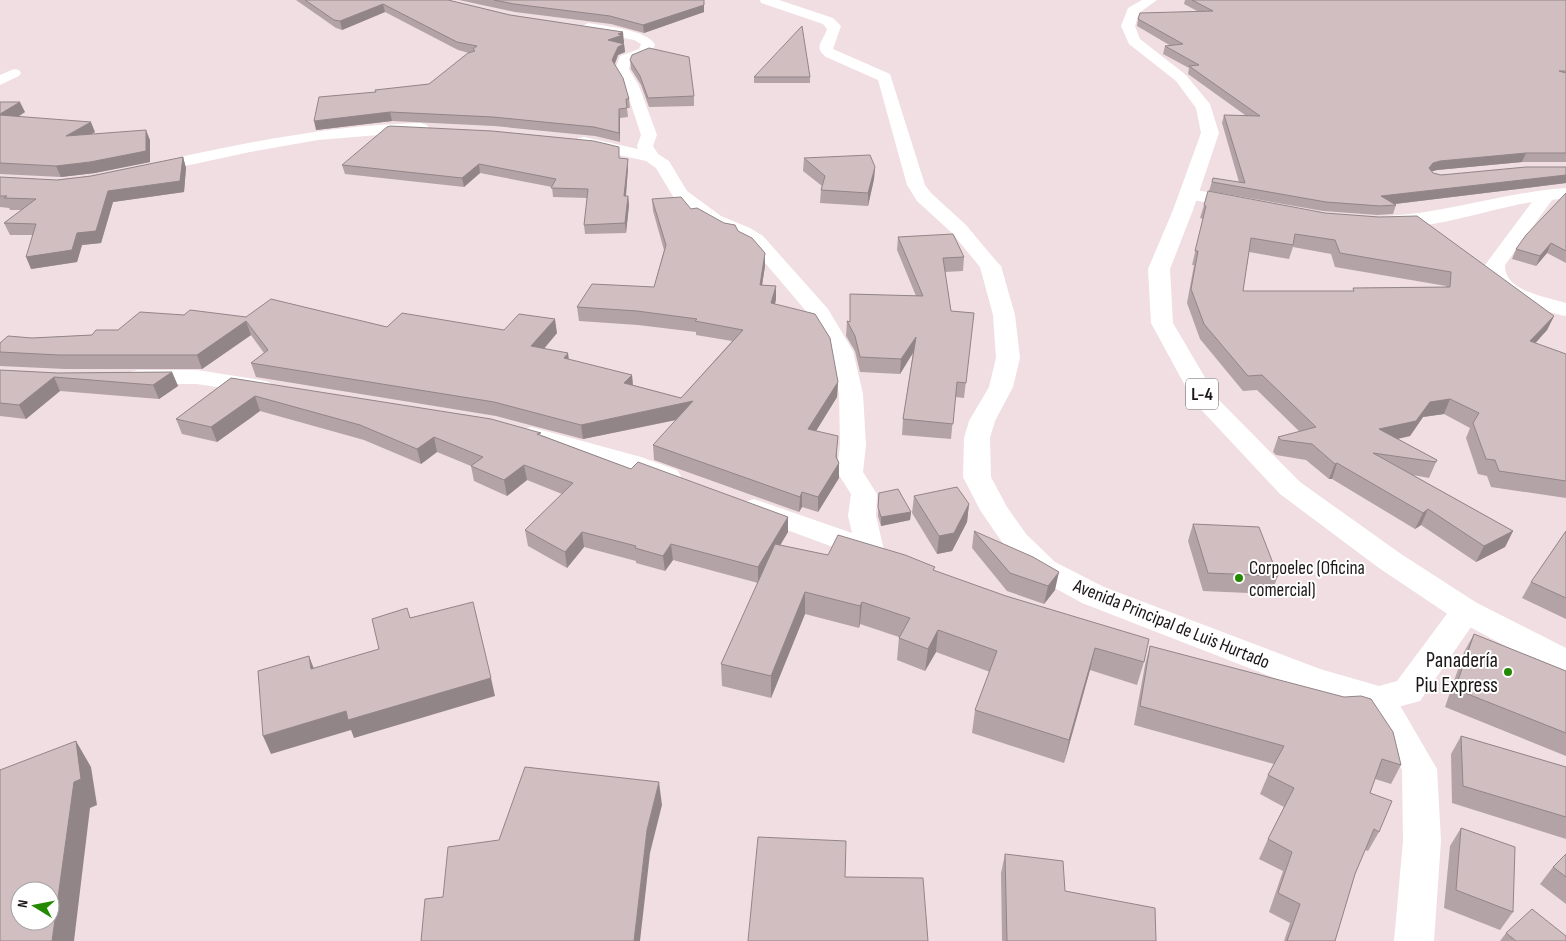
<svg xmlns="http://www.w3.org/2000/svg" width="1566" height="941" font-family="'Sofia Sans Condensed',sans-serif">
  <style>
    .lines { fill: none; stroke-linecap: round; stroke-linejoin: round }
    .minor { fill: #fff; fill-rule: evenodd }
    .tertiary { fill: #fff; fill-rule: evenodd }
    .primary { fill: #fff; fill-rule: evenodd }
    .wall { fill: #b3a3a6; fill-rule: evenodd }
    .shaded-wall { fill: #928587 }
    .building { fill: #d0bec1; stroke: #928587; fill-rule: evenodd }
    .poi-dot { fill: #228900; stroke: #fff; stroke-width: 2 }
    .labels { text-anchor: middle; stroke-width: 4; stroke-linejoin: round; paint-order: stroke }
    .shield { fill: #fff; stroke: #615d5d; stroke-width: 1 }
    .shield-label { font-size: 18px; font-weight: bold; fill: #1d1718 }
    .poi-label { font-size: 19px; fill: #1d1718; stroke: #fff; text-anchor: start }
    .street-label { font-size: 19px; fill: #1d1718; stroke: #fff }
    .near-poi-label { font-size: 22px; fill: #1d1718; stroke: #fff; text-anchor: end }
  </style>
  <rect width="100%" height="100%" fill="#f1dee2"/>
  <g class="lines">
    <path class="minor" d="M588,23C604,26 649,30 655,45L650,55L631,62L629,69L639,86L657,135L653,146L658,154L669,161L687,191L721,216L750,228L763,236L828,309L853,351L863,394L866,445L863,472L877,494L876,516L884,550L880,557L870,560L860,557L744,514L740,508L744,502L754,499L852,533L848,516L851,494L837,472L840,445L839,394L831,351L811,317L749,244L736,236L707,224L674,198L656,168L646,161L578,146L576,142L578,138L584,137L638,149L637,146L641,135L625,86L615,69L620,56L639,49L641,44L634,40L583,30L581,27Z
      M14,69L19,70L21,73L19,76L0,85V75Z
      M421,123L427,125L429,128L427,131L318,140L250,152L148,174L142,173L139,169L142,165L148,164C239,144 328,125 421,123Z
      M1566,188V198L1552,200L1505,265C1504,291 1546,297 1566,303V316C1540,310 1483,299 1485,265L1532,202C1492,208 1416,235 1380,226L1378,222L1380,218L1387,216C1448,213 1506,192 1566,188Z
      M1188,189L1242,197L1248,199L1251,203L1248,207L1242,209L1182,198L1179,194L1182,190Z
      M138,370H197L261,380L269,382L273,387L269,392L261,394L197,384H138L130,382L126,377L130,372Z
      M531,427L641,457L677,470L681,476L677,482L668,484L659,482L623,469L522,440L518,435L522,430Z
      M1379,686L1391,690L1437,769L1441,841L1434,941H1394L1403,841L1402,770L1370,713L1357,714L1345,710L1340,701L1345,692L1357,688Z"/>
    <path class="tertiary" d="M760,0H779L833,18L841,26L833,49L890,74L925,185L931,193L966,225L997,262L1001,266L1015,315L1020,358L1013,387L995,421L990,438L991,477L1007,507L1026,534L1055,562L1104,587L1320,669L1379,686L1397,681L1455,603L1466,600L1477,603L1482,611L1420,701L1379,712L1300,688L1082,603L1033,576L1006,548L980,510L963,477L964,438L969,421L989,387L996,358L993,315L980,267L952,233L917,201L907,185L878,80L826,57C813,47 823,42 827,29L823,24L761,3Z"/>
    <path class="primary" d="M1142,0H1157L1139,13L1135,26L1140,39L1186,75L1210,104L1219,133L1193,210L1170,269L1173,323L1217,398L1300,482L1401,554L1477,603L1566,648V676L1554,672L1455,619L1379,568L1280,494L1194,402L1151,323L1148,269L1173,210L1201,133L1196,108L1176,81L1129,44L1121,26L1128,8Z"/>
  </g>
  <path class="wall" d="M296,0H448L510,15L624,40V43H623L624,44L625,52L618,55L615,64L629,99L630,108H627L628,117L620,118V142L595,136L494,126L392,121L316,130L376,92L429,84L469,53L458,50L385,12L342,30L336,28Z
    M459,0H704V12L644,33L611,24L515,12Z
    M1185,0H1566V162H1522L1437,170L1432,171L1433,173L1441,175L1566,167V183L1395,204L1396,205L1393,214L1377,215L1323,211L1209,191L1213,178L1239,182L1222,123L1224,115H1245L1188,74L1189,68L1163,54L1165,46H1171L1137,26L1138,19L1199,12L1184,4Z
    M630,60L694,96V106L649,107L641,85L631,69Z
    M754,77H810V83H754Z
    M0,102L25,112L18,117L95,132L92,134L150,140V162L95,173L61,177L0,174Z
    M183,157L186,168L184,192L113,202L101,243L82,245L77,262L31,269L32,235H10L4,223L22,210H10L9,208L0,207V177L57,180L91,176Z
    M620,158L628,168L626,196H628L629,205L626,233L585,234L584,225L587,198L553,197L552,187L480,173L464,187L345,174L342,165Z
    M804,158L875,167L874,179L868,206L820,203L821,190L822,186L803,171Z
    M1566,193V263L1547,253L1536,266L1512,259L1516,249Z
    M652,199L691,209L738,231L765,266L762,285L776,286V299L775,304L838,382L837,397L816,431L837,451V459L839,463V478L818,512L802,507L799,512L654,460L653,445L677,420L583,439L496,416L256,377L251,363L264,353L251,335L202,369H65L0,366V343L32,338L92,335L118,330L184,315L246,317L387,327L504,330L557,333L544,349L569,360L632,375L633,385L681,398L732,341L696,335V332L638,325L579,321L577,307L654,287L664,250L653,211Z
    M1204,205L1325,213L1554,316L1547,330L1535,343L1566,354V498L1491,487L1487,476L1478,474L1466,438L1470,428L1444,414L1423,417L1410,436L1398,439L1437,460L1429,478L1413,475L1513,531L1505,547L1476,562L1421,525L1415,529L1332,479H1329L1306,460L1276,455L1273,452L1278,437L1300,432L1257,390L1243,391L1200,339L1187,303L1194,265H1192L1203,219L1200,218ZM1293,247L1331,254L1335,267L1446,286V287L1353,288V291H1243L1249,252L1289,259Z
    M898,237L964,257L963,271L945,272L951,311L974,313L964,398L955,397L951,439L902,435L903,419L913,353L900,374L860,372L855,351L846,336L847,321L850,322V294L916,296L897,250Z
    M0,370L58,373L172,372L178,386L159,399L60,391L26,419L0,416Z
    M231,378L541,435L631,469L788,517V532L780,545L828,555L934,571L1144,662L1137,685L1090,670L1064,763L972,733L975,710L990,672L936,652L925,671L897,660L899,637L860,624L859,628L805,614L771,698L722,686L721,664L758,583L673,560L665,571L636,563V561L584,547L567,568L528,546L525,530L562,494L527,480L507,496L474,481L471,466L437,452L421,464L364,440L260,411L217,442L182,434L176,419Z
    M879,493L911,512L910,520L881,526L878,516Z
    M914,496L969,504L967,522L952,551L937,554L912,513Z
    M1193,524L1278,576L1271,594L1203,591L1188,541Z
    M974,531L1055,590L1044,604L1007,591L972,548Z
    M1566,531V619L1522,598L1531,582Z
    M1474,634L1566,671V756L1445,707L1464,652Z
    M1150,646L1401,765L1391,784L1375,779L1370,793L1379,832L1368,851L1365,850L1355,874L1335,941H1284L1290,923L1269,912L1283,871L1259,859L1268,839L1284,807L1260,794L1268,775L1274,764L1134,725L1145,665Z
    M1461,736L1566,767V839L1452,803L1451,754Z
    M1461,828L1513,912L1500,930L1444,908L1450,846Z
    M1005,854L1065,891L1156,941H1002L1001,873Z
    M1566,854V904L1540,884L1553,867Z
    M1506,933L1566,941H1500Z"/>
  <path class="shaded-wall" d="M704,0V12L644,33L643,25Z
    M383,4L385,12L342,30L340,21Z
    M623,32L624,43L609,49L608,40L618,34Z
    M624,44L625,52L618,55L613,68L612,60L618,47Z
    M20,102L25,112L3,126L0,118V114Z
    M619,109L620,118V142L619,133Z
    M390,112L392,121L316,130L314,121Z
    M91,122L95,132L71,147L66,136Z
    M146,130L150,140V162L95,173L61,177L56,166Z
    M1526,153L1522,162L1437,170L1430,172L1429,168L1433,163L1440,161Z
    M183,157L186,168L184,192L113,202L101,243L82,245L77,262L31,269L26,257L77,233L108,191Z
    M628,159V168L625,206L624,196Z
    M479,164L480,173L464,187L462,178Z
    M875,167L874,179L868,206V193Z
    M1566,175V183L1378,206L1381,196Z
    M628,196L629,205L626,233L625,223Z
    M1551,243L1547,253L1536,266L1540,256Z
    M765,253V266L760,298V285Z
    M776,286V299L772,317L771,303Z
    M1554,316L1547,330L1524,356L1530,341Z
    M555,319L557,333L534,360L531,346Z
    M246,321L251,335L202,369L197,355Z
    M916,337L914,351L900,374L901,359Z
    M568,353L570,367L564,358Z
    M172,372L178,386L159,399L153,385Z
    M632,375L633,389L624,383Z
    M54,377L60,391L26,419L19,405Z
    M838,382L837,397L808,444V429Z
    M255,396L260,411L217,442L211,427Z
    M1450,399L1444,414L1423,417L1410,436L1373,444L1379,429L1430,402Z
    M693,401L694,416L583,439L581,425Z
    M838,436L835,470L839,463V478L818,512V497L836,457Z
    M434,437L437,452L421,464L417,449Z
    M1337,463L1332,479H1329L1335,464Z
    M524,465L527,480L507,496L504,480Z
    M802,492V507L799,512L800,497Z
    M969,504L967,522L952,551L937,554L939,536Z
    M1428,509L1421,525L1415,529L1423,513Z
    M911,512L910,520L881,526V517Z
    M788,517V532L758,583V567Z
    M1513,531L1505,547L1476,562L1484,546Z
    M582,532L584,547L567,568L565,552Z
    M671,544L673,560L665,571L663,556Z
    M1059,572L1055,590L1044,604L1048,586Z
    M805,592V614L771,698V676Z
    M862,602L860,624L859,628L860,606Z
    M938,630L936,652L925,671L928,649Z
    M1095,648L1090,670L1064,763L1069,740Z
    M309,656L316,674L311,669Z
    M491,678L495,696L354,738L351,730L271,754L263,736L346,711Z
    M76,741L91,767L97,805L90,808L74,941H52Z
    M659,782L662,805L650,853L640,941H634L647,830Z"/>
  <path class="building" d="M305,0H448L510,15L623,32L618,34L623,35L608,40L624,44L618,47L612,60L623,78L629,99H626L627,108L619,109V133L594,127L493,117L390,112L314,121L319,97L376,92L375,90L429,84L468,53L475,51L473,49L477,46L457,42L383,4L340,21L334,20Z
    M494,0H704V5L643,25L610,16L514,4Z
    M1192,0H1566V71H1559L1566,73V153H1526L1440,161L1433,163L1429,168L1433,173L1441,175L1526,167H1566V175L1381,196L1396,205L1380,206L1326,202L1212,182L1213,178L1245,183L1224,115L1260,116L1189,66L1199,65L1165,46L1183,44L1138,19L1140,13L1213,11Z
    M802,26L810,77H754Z
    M649,48L689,57L694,96L648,98L640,76L630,60L632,55Z
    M0,102H20L0,114Z
    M0,115L91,122L66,136L146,130V151L90,162L56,166L0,163Z
    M390,126L492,131L594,141L619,147V158L628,159L624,196H628L625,223L584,225L588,189L551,188L556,179L479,164L462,178L342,165L387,127Z
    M870,155L875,167L868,193L821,190L825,176L804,158Z
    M183,157L180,181L108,191L96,231L77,233L72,250L26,257L36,224L4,223L36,199L4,198L7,196H0V177L57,180L91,176Z
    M1208,191L1325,213L1379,217L1417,216L1554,316L1530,341L1566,354V481L1499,471L1495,460L1486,459L1473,423L1479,413L1450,399L1430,402L1416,421L1379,429L1437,460L1436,462L1373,453L1513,531L1484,546L1428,509L1423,513L1337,463L1335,464L1312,444L1281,440L1278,437L1316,427L1262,375L1248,376L1204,324L1191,289L1198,251H1195L1206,206L1204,205ZM1295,234L1335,240L1340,253L1451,272L1450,287L1353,288L1354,291H1243L1251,238L1293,245Z
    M1566,193V251L1551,243L1540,256L1516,249L1526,235Z
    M681,197L691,209L697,208L724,223L735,225L738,231L752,238L765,253L760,285L776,286L771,303L815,314L830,338L838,382L808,429L838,436L836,457L839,463L818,497L802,492L800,497L653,445L693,401L581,425L494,402L251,363L268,350L246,321L197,355H59L0,352V343L8,336L32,338L92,335L96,330H118L140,312L184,315L190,310L246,317L271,299L387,327L402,313L504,330L519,314L555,319L531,346L568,353L564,358L632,375L624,383L681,398L743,330L695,321L697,319L637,311L577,307L592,284L654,287L666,245L652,199Z
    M953,234L964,257L943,258L951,311L974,313L966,383L957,382L953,424L903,419L916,337L901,359L860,357L855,336L847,321L850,322V294L923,296L898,237Z
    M0,370L58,373L172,372L153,385L54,377L19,405L0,403Z
    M231,378L491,419L541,433L537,434L631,469L638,462L788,517L758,567L671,544L663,556L635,548L636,546L582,532L565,552L525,530L573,483L524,465L504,480L471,466L483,457L434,437L417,449L360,425L255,396L211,427L176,419Z
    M957,487L969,504L954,533L939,536L914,496Z
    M898,489L911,512L881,517L878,507L879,493Z
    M1193,524L1259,527L1278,576L1208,573Z
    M974,531L1033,557L1059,572L1048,586L1010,573Z
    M1566,531V598L1531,582Z
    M838,535L905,555L935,567L933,570L1006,596L1149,639L1144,662L1095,648L1069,740L975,710L997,651L938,630L928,649L899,638L910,618L862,602L860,606L805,592L771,676L721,664L775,544L828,555Z
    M473,602L491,678L348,720L346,711L263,736L258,671L309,656L311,669L379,649L372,619L407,608L410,618Z
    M1474,634L1566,671V733L1455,689Z
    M1150,646L1344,697L1361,696L1371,699L1393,732L1401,765L1382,759L1370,793L1392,801L1379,832L1374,829L1355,874L1335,941H1287L1300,904L1278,893L1292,852L1268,839L1294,788L1268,775L1284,746L1140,706Z
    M1461,736L1566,767V817L1463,786Z
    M76,741L81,779L74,782L52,941H0V770ZM20,891H50V921H20Z
    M525,767L659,782L647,830L634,941H421L425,899L443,897L448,847L499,840Z
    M1461,828L1515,847L1513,912L1456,890Z
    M758,837L846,841L845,877L923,878L928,941H748Z
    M1005,854L1063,861L1065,891L1155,908L1156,941H1007Z
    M1566,854V877L1553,867Z
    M1532,909L1566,936V941H1516L1506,933Z"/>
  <g class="poi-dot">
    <circle cx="1239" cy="578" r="5"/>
    <circle cx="1508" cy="672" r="5"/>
  </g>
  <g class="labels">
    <rect class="shield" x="1186" y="378.5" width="32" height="31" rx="4"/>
    <g class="shield-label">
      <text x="1202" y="400">L-4</text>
    </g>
    <g class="poi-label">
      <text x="1249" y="574">Corpoelec (Oficina<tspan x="1249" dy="22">comercial)</tspan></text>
    </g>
    <g class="street-label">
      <text transform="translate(1172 623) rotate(22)" y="7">Avenida Principal de Luis Hurtado</text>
    </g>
    <g class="near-poi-label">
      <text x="1498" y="667">Panadería<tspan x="1498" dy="25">Piu Express</tspan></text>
    </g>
  </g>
  <g transform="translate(35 906) rotate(280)"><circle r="24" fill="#ffffff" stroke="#a5a2a3"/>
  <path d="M0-4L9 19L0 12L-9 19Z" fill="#228900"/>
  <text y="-8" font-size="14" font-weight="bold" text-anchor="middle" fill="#1d1718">N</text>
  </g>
</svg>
